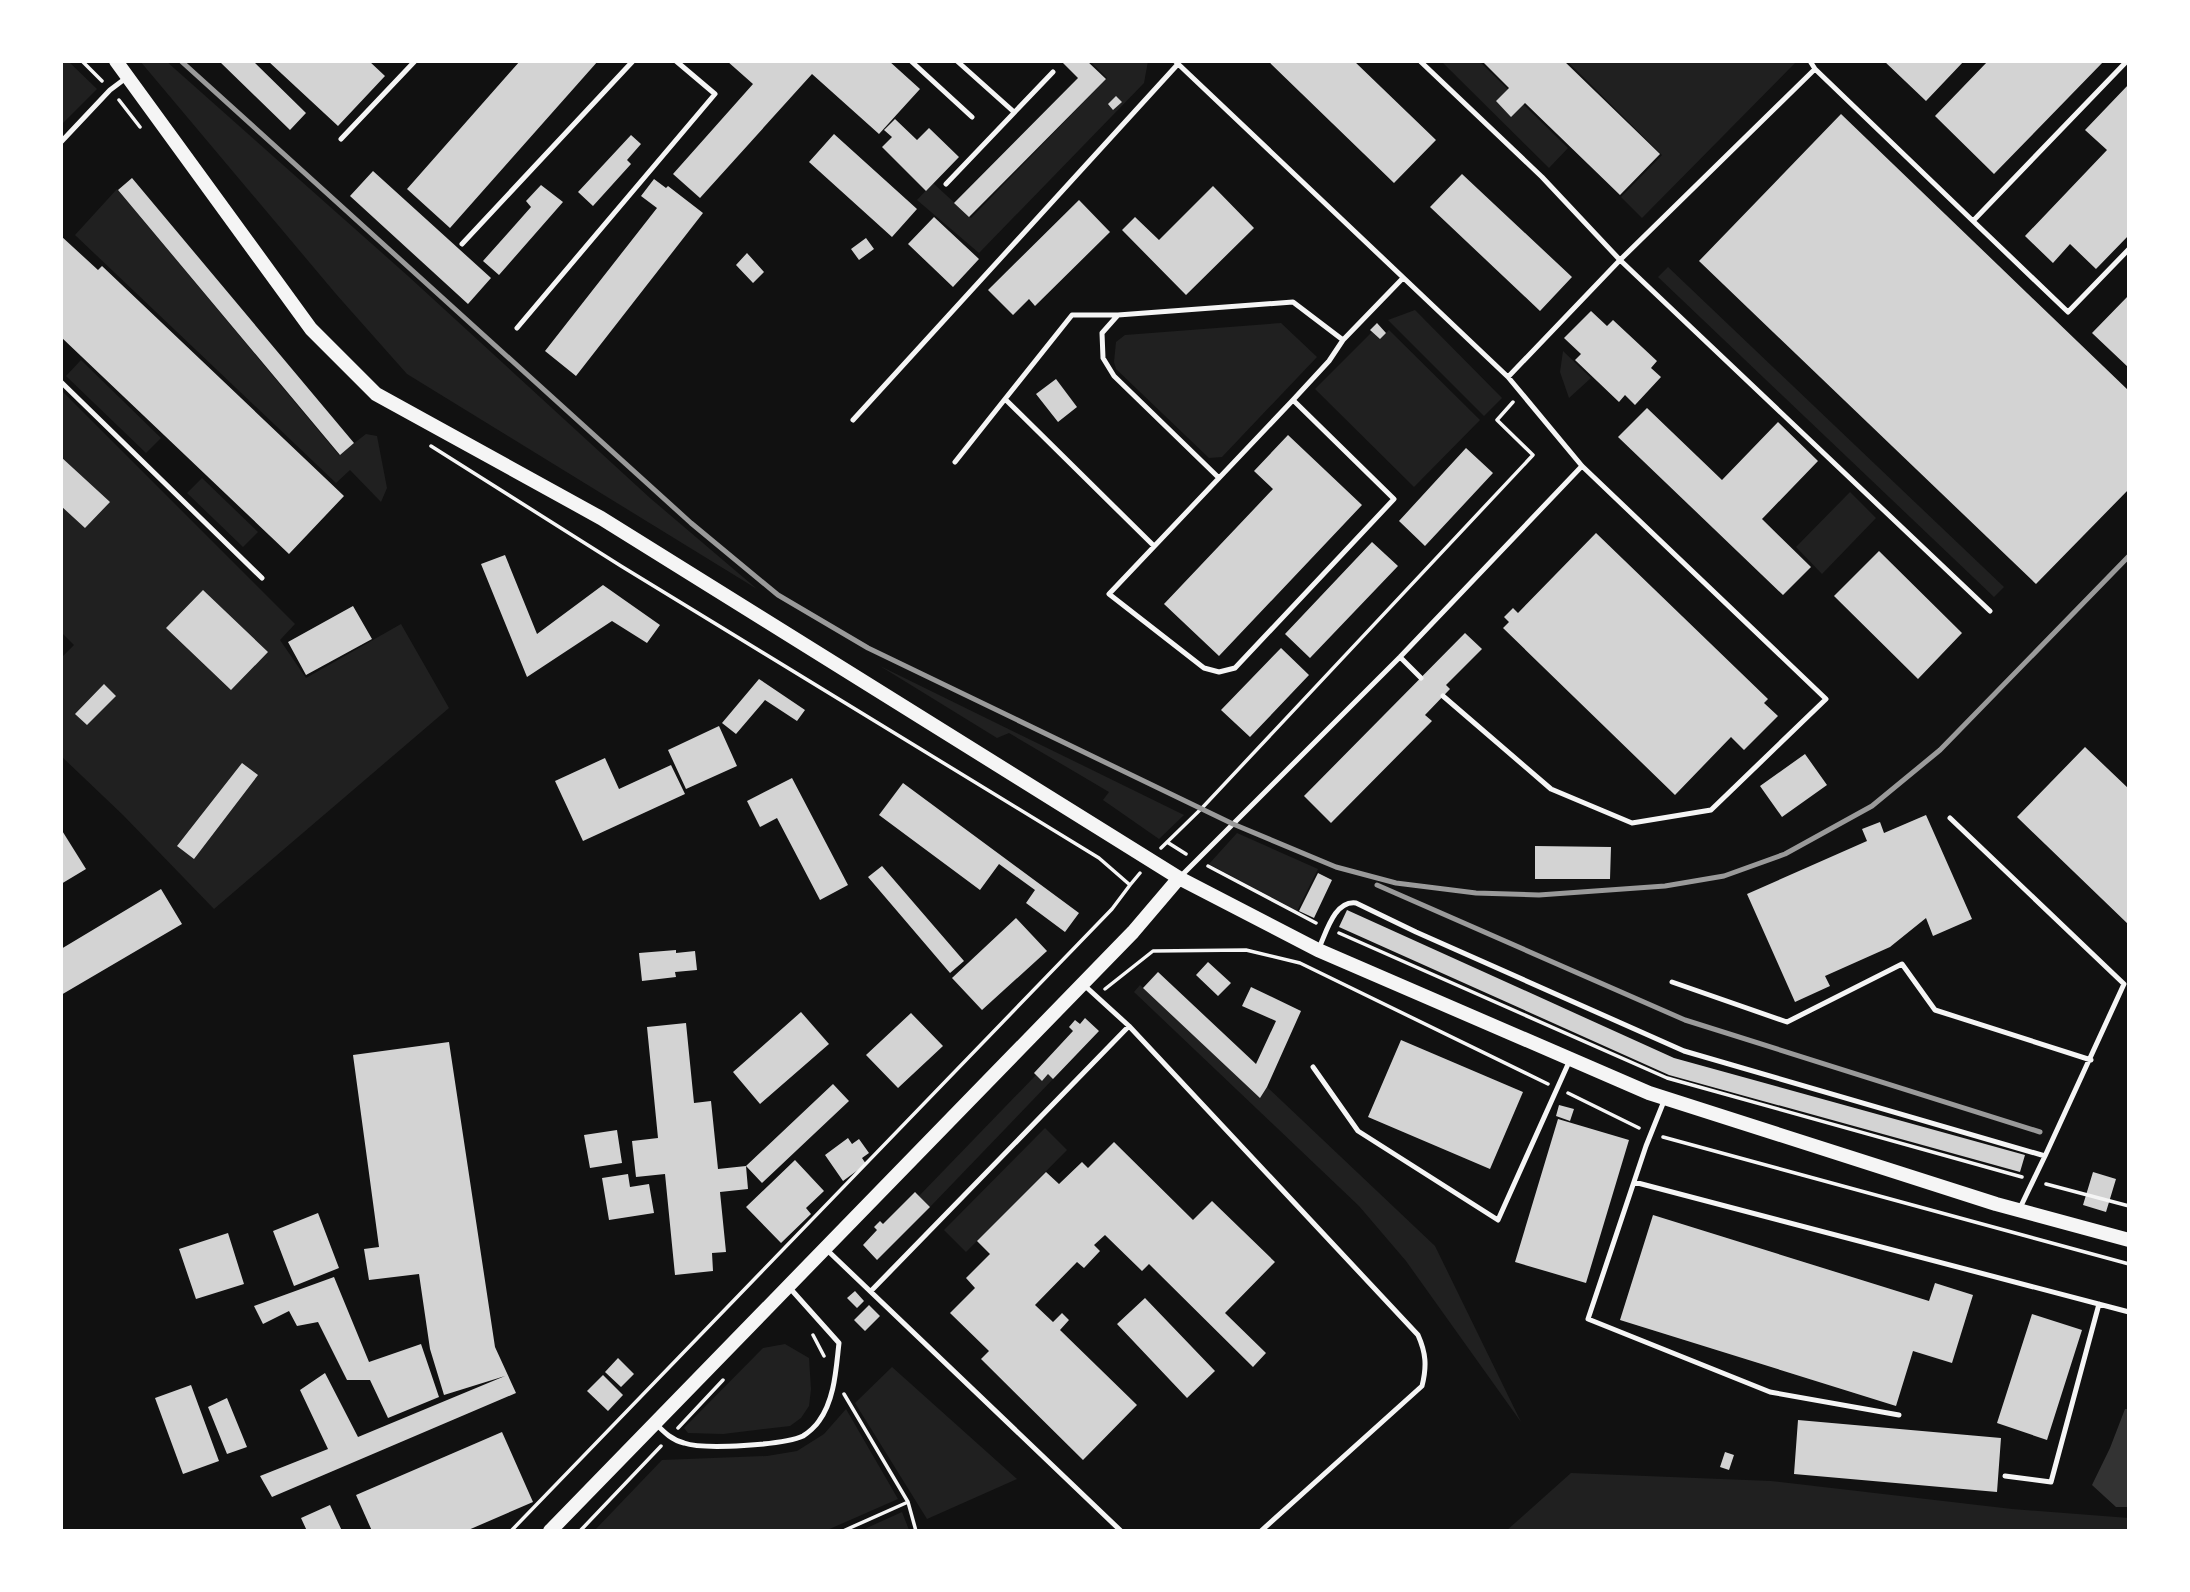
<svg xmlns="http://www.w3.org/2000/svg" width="2190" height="1592" font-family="Montserrat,sans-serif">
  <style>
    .green { fill: #202020 }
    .water { fill: #333 }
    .building { fill: #d3d3d3 }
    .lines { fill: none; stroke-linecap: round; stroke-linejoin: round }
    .path { stroke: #f5f5f5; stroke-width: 3.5 }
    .service { stroke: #f5f5f5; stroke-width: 5 }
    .secondary { stroke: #f5f5f5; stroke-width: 14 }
    .rail { stroke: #9a9a9a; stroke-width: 5 }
  </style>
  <rect width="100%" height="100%" fill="#111"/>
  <path class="green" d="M61,61H68L97,89L61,125Z
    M140,61H166L408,276L650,498L757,589L407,374L336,294Z
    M1090,61H1148L1144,83L979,253L917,200L933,183L971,218L1107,78Z
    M1441,61H1479L1568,148L1549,168Z
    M1567,61H1793L1795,63L1642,218L1621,197L1662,155Z
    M117,189L339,455L366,434L377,436L387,488L381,502L350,470L336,483L75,235Z
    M1668,267L2004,587L1994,597L1658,277Z
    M1415,310L1502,398L1484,416L1388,320Z
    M1281,323L1317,357L1222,457L1209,458L1116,369L1114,362L1116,342L1125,335Z
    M1389,330L1480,420L1414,487L1315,389L1372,332L1380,339Z
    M1563,351L1591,378L1569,398L1560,372Z
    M81,360L161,438L146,453L66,376Z
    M61,390L295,624L280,640L306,678L401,624L449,708L214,909L123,815L61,756V658L74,645L61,632Z
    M202,478L258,532L243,547L187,493Z
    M1850,492L1876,518L1822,574L1796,547Z
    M880,666L1184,815L1159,839L1103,800L1109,792L1009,733L997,738Z
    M1237,833L1318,869L1297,911L1209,864Z
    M1140,985L1260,1097L1267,1087L1435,1246L1521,1422L1406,1261L1359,1206L1134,992Z
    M1048,1074L1053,1079L930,1207L919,1196L1036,1075L1042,1081Z
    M1045,1128L1067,1150L966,1252L944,1230Z
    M785,1344L809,1358L811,1389L809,1406L801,1418L790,1426L723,1434L688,1433L684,1428L763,1348Z
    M892,1367L1017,1479L927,1519L855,1403Z
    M846,1409L898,1499L825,1531H594L662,1460L767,1456L797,1451L824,1434Z
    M1571,1473L1771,1481L2012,1509L2129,1518V1531H1506Z
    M902,1512L909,1530L906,1531H860Z"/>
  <path class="water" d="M2125,1409H2129V1507H2116L2092,1485L2110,1448Z"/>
  <path class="building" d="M219,61H253L306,113L290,130Z
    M268,61H369L385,76L338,126Z
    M520,61H598L450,228L407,189Z
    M727,61H889L920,89L879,134L812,74L700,198L673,174L753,84Z
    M1061,61H1087L1106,79L969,217L954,203L1078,78Z
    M1268,61H1354L1436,140L1394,183Z
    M1482,61H1564L1660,154L1620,195L1525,103L1511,117L1496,101L1509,88Z
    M1884,61H1964L1926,101Z
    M1988,61H2104L1994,174L1935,116Z
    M2129,84V235L2096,269L2070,244L2053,263L2025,236L2107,150L2085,130Z
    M1116,96L1122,102L1113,110L1108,104Z
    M1841,114L2129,391V489L2036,584L1699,261Z
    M895,119L917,140L929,128L959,157L926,191L882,147L892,137L884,130Z
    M834,134L917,209L892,237L809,162Z
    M631,135L641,144L627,160L631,164L593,206L578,192Z
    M373,171L491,278L468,304L350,196Z
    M1462,174L1572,277L1540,311L1430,207Z
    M132,178L354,443L340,455L118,190Z
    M654,179L666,188L668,186L703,213L576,376L545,351L657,208L641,196Z
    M541,185L563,202L499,275L483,261L531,207L526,201Z
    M1213,186L1254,228L1186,295L1122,230L1135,217L1159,240Z
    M1079,200L1110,232L1035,306L1029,299L1013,315L988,290Z
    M934,217L979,259L953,287L908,244Z
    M61,236L98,270L102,266L344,496L289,554L61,337Z
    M866,238L874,249L859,260L851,249Z
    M747,253L764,272L753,283L736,265Z
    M2129,295V368L2092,333Z
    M1591,311L1607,326L1613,320L1657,361L1651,368L1661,377L1635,405L1625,395L1619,402L1575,360L1581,354L1564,338Z
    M1377,323L1386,333L1380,339L1370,330Z
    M1056,379L1077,407L1058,422L1036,394Z
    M1647,408L1722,480L1778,422L1818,461L1762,519L1811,567L1783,595L1618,437Z
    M1288,435L1362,505L1219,656L1164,604L1273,489L1254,471Z
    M1466,448L1493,473L1425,546L1399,521Z
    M61,457L110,502L85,528L61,506Z
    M1596,533L1768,699L1764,703L1778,716L1744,750L1731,737L1675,795L1503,628L1509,622L1504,617L1513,608L1518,613Z
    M1372,542L1398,566L1310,658L1285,634Z
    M1879,551L1962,633L1918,679L1834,596Z
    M505,555L537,634L603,585L660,625L647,643L612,621L527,677L481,564Z
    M203,590L268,652L231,690L166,628Z
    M353,606L372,639L306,675L288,642Z
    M1465,633L1482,649L1446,685L1450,689L1425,715L1432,721L1331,823L1304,796Z
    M1281,648L1309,675L1250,737L1221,710Z
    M759,679L805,710L797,721L765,700L736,734L722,723Z
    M104,684L116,696L87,725L75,714Z
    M719,726L737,766L686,789L668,750Z
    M2085,747L2129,789V925L2017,817Z
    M1805,754L1827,785L1782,817L1760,786Z
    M605,758L619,789L671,765L685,794L583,841L555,781Z
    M242,763L258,775L194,859L177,846Z
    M792,778L848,885L820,900L777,818L760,827L747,801Z
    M903,783L1079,913L1065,932L1026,903L1035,890L999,864L980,890L879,815Z
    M1926,815L1972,919L1933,936L1926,918L1890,947L1825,976L1830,986L1795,1002L1747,894L1867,841L1862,829L1880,822L1884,833Z
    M61,829L86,869L61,884Z
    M1535,846L1611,847L1610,879H1535Z
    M882,866L964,961L950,973L868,877Z
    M1318,873L1332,880L1314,918L1299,911Z
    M161,889L182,924L61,995V949Z
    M1347,910L1674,1058L2025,1155L2020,1172L1669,1075L1339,927Z
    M1016,918L1047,951L982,1010L952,978Z
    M676,950V953L695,951L697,970L675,972L676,977L642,981L639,953Z
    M1208,962L1231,983L1218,996L1196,975Z
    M1158,972L1256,1064L1276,1021L1242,1006L1251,987L1301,1011L1267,1087L1260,1098L1143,988Z
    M801,1012L829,1044L760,1104L733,1072Z
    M911,1013L943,1046L898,1088L866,1055Z
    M1085,1018L1099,1031L1053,1079L1048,1074L1042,1081L1034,1073L1073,1031L1069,1027L1075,1020L1080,1024Z
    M686,1023L694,1103L711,1101L718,1169L746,1166L833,1084L849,1101L762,1183L746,1166L748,1189L720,1192L726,1252L712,1253L713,1271L675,1275L665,1174L636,1177L632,1141L658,1138L647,1027Z
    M1401,1040L1523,1092L1490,1169L1368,1117Z
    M449,1042L495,1347L516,1393L272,1497L260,1476L328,1449L300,1390L325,1373L358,1437L505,1376L444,1395L430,1349L419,1274L369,1280L364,1249L379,1247L353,1055Z
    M1559,1105L1574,1109L1570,1121L1556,1116Z
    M1558,1119L1629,1140L1586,1283L1515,1262Z
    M617,1130L622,1163L590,1168L584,1135Z
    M848,1138L852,1144L859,1139L869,1153L862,1158L866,1164L843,1181L825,1155Z
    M1114,1142L1193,1220L1212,1201L1275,1262L1225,1313L1266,1353L1253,1367L1149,1264L1142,1271L1105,1235L1094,1245L1100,1251L1084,1268L1077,1262L1035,1305L1053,1322L1062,1313L1069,1320L1060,1330L1137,1405L1083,1460L981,1359L989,1351L950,1313L975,1288L966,1278L990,1254L977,1241L1046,1172L1059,1184L1082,1162L1088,1168Z
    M795,1160L824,1191L806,1208L811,1214L781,1243L746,1207Z
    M2093,1172L2116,1179L2106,1212L2083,1205Z
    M628,1174L630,1187L649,1184L654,1213L609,1220L602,1178Z
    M915,1192L930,1207L877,1260L863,1245L877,1230L874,1227L880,1221L883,1224Z
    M318,1213L339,1268L294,1286L273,1231Z
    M1653,1215L1929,1301L1935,1283L1973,1295L1952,1363L1913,1351L1896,1406L1620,1320Z
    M228,1233L244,1284L196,1299L179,1249Z
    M334,1277L369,1362L421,1344L439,1397L388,1418L370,1380H347L318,1322L297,1326L289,1311L263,1324L254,1306Z
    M855,1291L864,1301L857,1308L847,1298Z
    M1145,1298L1215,1371L1187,1398L1117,1324Z
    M869,1305L880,1316L865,1331L854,1320Z
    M2032,1314L2082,1330L2047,1440L1997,1423Z
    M618,1358L634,1374L621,1387L605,1372Z
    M603,1375L623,1395L608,1411L587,1391Z
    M191,1385L219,1461L183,1474L155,1398Z
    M227,1398L247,1447L227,1454L208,1407Z
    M1798,1420L2001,1438L1997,1492L1794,1474Z
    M502,1432L533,1502L466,1531H372L356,1495Z
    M1725,1452L1734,1455L1729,1470L1720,1467Z
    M330,1505L342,1531H307L301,1518Z"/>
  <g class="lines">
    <path class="path" d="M82,61L102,81
      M119,100L140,127
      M431,446L621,566L1099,858L1130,885L1112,909L511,1531
      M1167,842L1186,854
      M1161,848L1202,808L1533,455L1497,420L1513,402
      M1208,866L1316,923
      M1130,885L1140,873
      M1339,933L1667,1078L2022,1177
      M1105,989L1153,951L1246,950L1300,963L1548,1084
      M1568,1093L1639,1128
      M1663,1137L2129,1264
      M2046,1184L2129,1206
      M813,1335L824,1356
      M678,1428L723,1380
      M908,1502L916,1531
      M580,1531L661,1446
      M843,1531L908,1502L844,1394"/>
    <path class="service" d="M911,61L972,117
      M957,61L1014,112
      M1175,61L1508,377L1582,466L1826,699L1711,810L1632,823L1551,789L1443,696
      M1420,61L1542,177L1620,260L1990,611
      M2127,61L1973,221L2068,312L2129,249
      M1815,69L1973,221
      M341,139L415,61
      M61,142L110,90L126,78
      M946,184L1053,72
      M462,244L633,61
      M1118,315H1072L1005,399L1154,546
      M517,328L715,94L676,61
      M1508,377L1620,260L1815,69L1810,61
      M61,382L262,578
      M1293,400L1394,499L1235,668L1219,672L1204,668L1109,594L1293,400L1329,361L1343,340L1403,278
      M853,420L1178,64
      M955,462L1005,399
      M1219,478L1114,376L1103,358L1102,333L1118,315L1293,302L1343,340
      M1400,657L1421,678
      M1950,818L2124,984L2045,1156
      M1180,877L1400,657L1582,466
      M1318,950C1326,934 1334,900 1356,903L1416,932L1684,1051L2045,1156L2019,1210
      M1672,982L1787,1022L1902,964L1935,1010L2091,1060
      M1084,985L1129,1026L1418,1335C1426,1353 1427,1366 1422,1386L1261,1531
      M1313,1067L1358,1131L1498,1220L1569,1062
      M1664,1101L1646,1146L1588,1319L1770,1392L1899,1415
      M1634,1182L2129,1312
      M826,1249L1121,1531
      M871,1291L1129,1026
      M657,1425C665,1433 672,1440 684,1443C704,1450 784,1445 803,1436C808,1433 816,1426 819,1421C835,1399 836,1368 839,1343L788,1286
      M2005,1476L2051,1482L2099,1304"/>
    <path class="secondary" d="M116,61L311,329L376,394L601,518L1179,878L1318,950L1649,1093L1996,1204L2129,1240
      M550,1531L1133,932L1179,878"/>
    <path class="rail" d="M181,61L691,523L778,595L868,648L1233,824L1336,867L1396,883L1476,893L1539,895L1665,886L1724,876L1785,854L1872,806L1940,750L2129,556
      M1377,885L1685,1020L2040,1132"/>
  </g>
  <rect width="2190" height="1592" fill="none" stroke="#ffffff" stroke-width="126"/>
</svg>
